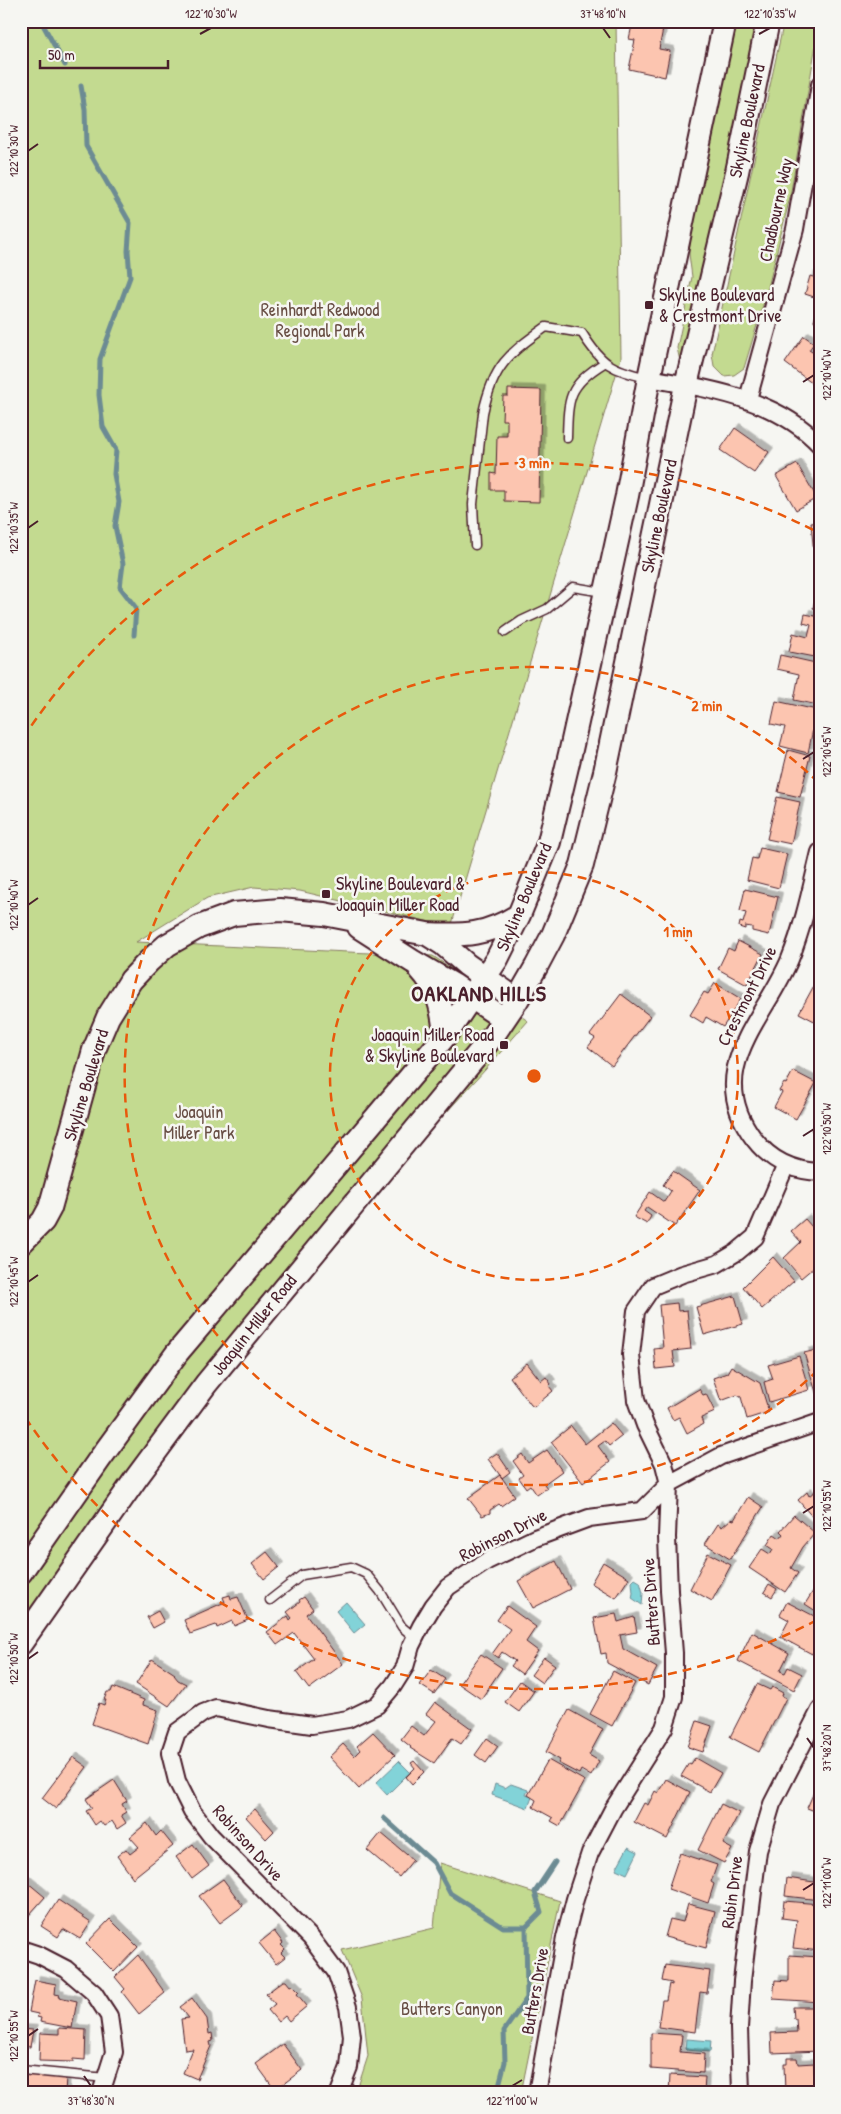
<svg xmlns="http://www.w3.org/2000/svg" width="841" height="2114" font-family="'Patrick Hand',sans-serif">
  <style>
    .green { fill: #c3da90; stroke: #867c5e }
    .water { fill: #82d3d8; stroke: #6c8b93 }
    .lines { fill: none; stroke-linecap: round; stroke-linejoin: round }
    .stream { stroke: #6c8b93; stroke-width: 5 }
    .building { fill: #fcc5b0; stroke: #4a1f2b; filter: url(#shadow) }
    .lane-casing { stroke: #4a1f2b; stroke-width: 11 }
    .street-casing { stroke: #4a1f2b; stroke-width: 20 }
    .secondary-casing { stroke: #4a1f2b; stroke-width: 26 }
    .lane { stroke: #f6f6f2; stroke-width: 8 }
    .street { stroke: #f6f6f2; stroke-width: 16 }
    .secondary { stroke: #f6f6f2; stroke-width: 22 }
    .ticks { fill: none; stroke: #4a1f2b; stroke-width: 2 }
    .ring { fill: none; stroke: #e8590c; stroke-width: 2.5; stroke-dasharray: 9 6 }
    .poi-dot { fill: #4a1f2b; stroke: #f6f6f2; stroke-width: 2 }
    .labels { text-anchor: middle; stroke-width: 5; stroke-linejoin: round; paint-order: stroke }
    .street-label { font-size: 18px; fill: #4a1f2b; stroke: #f6f6f2 }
    .poi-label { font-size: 18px; fill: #4a1f2b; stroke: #f6f6f2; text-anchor: start }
    .park-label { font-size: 18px; fill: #684e44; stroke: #f6f6f2 }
    .district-label { font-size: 22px; font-weight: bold; letter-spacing: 1px; fill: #4a1f2b; stroke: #f6f6f2 }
    .centre { fill: #e8590c; stroke: #f6f6f2; stroke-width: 2.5 }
    .ring-label { font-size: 15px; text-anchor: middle; font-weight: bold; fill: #e8590c; stroke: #f6f6f2; stroke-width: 5; stroke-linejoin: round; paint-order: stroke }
    .neatline { fill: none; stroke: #4a1f2b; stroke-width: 2 }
    .ticks-label { font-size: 12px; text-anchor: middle; fill: #4a1f2b }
  </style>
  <defs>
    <filter id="shadow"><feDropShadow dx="4.5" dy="-4.5" stdDeviation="0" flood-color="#0004"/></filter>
  </defs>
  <rect width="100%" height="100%" fill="#f6f6f2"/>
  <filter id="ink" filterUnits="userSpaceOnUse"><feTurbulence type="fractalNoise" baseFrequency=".02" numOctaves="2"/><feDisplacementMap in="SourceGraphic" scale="10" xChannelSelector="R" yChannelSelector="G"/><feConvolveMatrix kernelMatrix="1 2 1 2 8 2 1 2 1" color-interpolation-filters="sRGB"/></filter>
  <g filter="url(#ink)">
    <path class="green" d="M21,21H616L621,358L451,927L300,891L254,887L207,898L136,942L433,956L528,1021L485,1070L341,1228L178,1431L37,1634L21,1660Z
      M736,21H758L684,365H681L677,348L692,277L689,254L691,235Z
      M784,21H820L790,197L767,292L744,368L734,375L724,376L714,366L712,354Z
      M440,1863L560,1901L521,2093H356L368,2056L362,1998L342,1950L434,1928Z"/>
    <path class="water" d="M635,1579L640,1582L643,1593L642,1605L632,1598L633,1593L632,1582Z
      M346,1602L365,1624L354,1633L336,1611Z
      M399,1761L410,1772L387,1795L376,1783Z
      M495,1784L505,1788L511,1784L528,1790L526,1795L532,1797L528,1808L492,1795Z
      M628,1847L638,1852L627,1874L616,1869Z
      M687,2039L711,2041L710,2052L686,2050Z"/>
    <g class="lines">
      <path class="stream" d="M41,21L65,65
        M81,86L85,109L86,146L130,223L128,251L130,277L100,359L99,395L103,427L116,450L114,474L119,502L115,526L123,564L120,587L136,608L134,635
        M384,1818L434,1863L450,1893L503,1927H526
        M497,2093L505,2062L504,2031L527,1998L526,1927L541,1912L535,1892L555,1862"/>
    </g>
    <path class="building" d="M633,21H649L664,24L659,49L670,51L665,77L629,69L635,40L629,39Z
      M810,276L820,279V299L805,294Z
      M820,301V322L814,321Z
      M804,336L814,343L809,350L820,357V383L817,387L785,363Z
      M508,389L541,390L539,502L504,501V490H491V473L496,474L497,436H507V420H502L503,396H508Z
      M735,428L769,452L754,473L720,450Z
      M797,464L817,498L796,510L776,476Z
      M820,522V564L815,565L811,523Z
      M820,579V610L813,608Z
      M805,614L820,617V658L789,652L793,633L808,637L811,625L803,623Z
      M780,655L820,664L818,705L794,700L799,674L777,669Z
      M776,701L817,710L808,753L780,746L785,727L771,724Z
      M788,750L810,756L800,797L778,792Z
      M777,797L800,802L791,844L767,839Z
      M760,848L787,854L779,888L747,880L752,858L757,859Z
      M745,889L778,897L769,935L752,931V927L745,926V929L739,927L740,922L743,923L746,913L740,911Z
      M738,941L763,954L747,985L718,969L728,948L734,951Z
      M817,980L820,982V1024L799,1013Z
      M715,983L741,999L723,1027L706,1017L703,1023L690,1015L704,992L708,994Z
      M621,994L650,1016L612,1066L588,1047L595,1038L590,1035Z
      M793,1071L816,1083L796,1119L774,1107L782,1092L779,1091L784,1083L786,1084Z
      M820,1114V1135L811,1130Z
      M673,1171L700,1190L675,1226L647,1207L644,1211L651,1216L647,1224L634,1217L650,1192L664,1202L671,1191L663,1185Z
      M805,1219L820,1236V1262L801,1278L784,1258L801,1242L791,1231Z
      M773,1257L794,1281L762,1309L743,1287Z
      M735,1296L743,1324L704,1335L696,1307Z
      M677,1303L678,1311L687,1310L691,1349L673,1351L675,1367L656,1369L654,1349L663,1348L659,1305Z
      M820,1349V1399H818L804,1353Z
      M799,1356L809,1390L769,1402L764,1382L773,1379L768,1365Z
      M527,1363L541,1381L546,1377L551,1384L549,1386L553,1391L534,1407L531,1405L510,1377Z
      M731,1366L760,1383L769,1412L747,1419L741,1397L737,1395L721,1401L713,1378L727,1373Z
      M699,1389L703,1395L706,1394L715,1412L701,1418L703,1424L687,1433L679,1417L673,1420L667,1408Z
      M611,1423L622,1436L609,1446L605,1441L598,1446L610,1462L583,1483L551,1442L571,1426L585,1444Z
      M547,1450L562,1471L544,1484L547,1488L537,1495L530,1485L526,1488L519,1478L523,1475L513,1461L522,1454L528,1463Z
      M497,1453L510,1472L502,1478L488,1459Z
      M500,1475L515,1496L501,1506L499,1504L490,1510V1513L482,1516L468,1498Z
      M820,1487V1526L798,1500L807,1492L809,1496Z
      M748,1497L763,1507L730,1559L705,1544L718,1524L722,1527L731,1519L734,1520Z
      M794,1515L815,1533L803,1547L791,1568L798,1573L785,1592L749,1568L762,1549L770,1554L773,1549L767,1545L774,1534L780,1538L783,1534L780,1531Z
      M267,1552L279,1567L264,1579L252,1564Z
      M708,1553L731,1565L712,1601L690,1589Z
      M556,1561L570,1589L533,1608L518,1581Z
      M603,1562L629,1578L616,1598L591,1583Z
      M820,1580V1612L819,1613L805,1604Z
      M769,1584L777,1589L772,1597L764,1592Z
      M230,1595L231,1599L238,1597L248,1620L234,1626L232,1621L217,1628L216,1625L190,1634L184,1620L225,1602L223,1597Z
      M304,1597L313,1609L306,1614L343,1664L309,1689L296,1672L314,1659L294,1633L277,1645L267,1632L288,1616L290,1620L292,1618L287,1612L300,1602L299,1600Z
      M787,1602L820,1619V1631L817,1636L820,1640L812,1654L780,1637L789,1620L780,1615Z
      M507,1606L536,1627L526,1642L538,1651L522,1674L511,1666L515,1661L502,1652L498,1658L492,1654L510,1629L497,1620Z
      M158,1611L164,1622L153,1628L147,1617Z
      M616,1614L618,1622L634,1617L637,1632L620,1635L623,1649L657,1668L648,1685L607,1663L606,1653L601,1654L594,1618Z
      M752,1632L789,1653L780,1671L785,1673L788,1667L802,1674L794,1690L738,1661Z
      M481,1654L502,1668L481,1699L459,1684Z
      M544,1657L555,1665L542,1683L531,1675Z
      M152,1659L175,1674L174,1675L178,1680L186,1684L169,1706L136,1684Z
      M431,1670L445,1679L434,1694L420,1685Z
      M613,1671L635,1683L612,1726L590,1714Z
      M520,1681L534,1691L519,1712L505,1702Z
      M757,1684L770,1690L772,1687L783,1693L782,1696L786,1698L759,1752L730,1737Z
      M113,1687L144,1700L143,1705L158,1710L148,1744L92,1724L99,1703L104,1705L106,1700H104L107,1692H111Z
      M435,1702L472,1729L461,1744L452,1738L434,1763L410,1748L411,1747L401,1739L411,1726L424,1736L436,1721L426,1714Z
      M569,1710L603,1729L589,1755L599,1761L591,1776L581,1770L579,1774L558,1763L560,1760L546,1752Z
      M697,1721L712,1726L703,1752L688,1747Z
      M373,1732L395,1755L359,1789L329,1757L343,1744L354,1756L360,1750L357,1746Z
      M487,1738L498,1746L486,1763L475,1755Z
      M73,1757L87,1767L56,1809L42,1798Z
      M695,1758L721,1773L710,1792L681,1776L689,1763L691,1764Z
      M548,1760L585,1781L560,1826L551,1821L553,1818L533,1807L536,1800L528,1795Z
      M414,1761L424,1772L412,1784L406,1777L415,1768L411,1763Z
      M666,1779L690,1792L667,1839L634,1822L644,1803L648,1805L655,1791L658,1793Z
      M114,1780L127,1801L122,1804L126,1812L121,1815L126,1823L117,1829L112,1821L104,1826L100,1821L95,1825L86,1811L92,1808L86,1799Z
      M814,1792L820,1795V1813L807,1808Z
      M721,1804L739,1813L723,1844L732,1849L724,1863L698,1850Z
      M255,1809L274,1831L266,1839L246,1817Z
      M147,1823L156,1836L161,1831L173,1846L133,1878L117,1856L126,1849L130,1854L139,1847L130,1837Z
      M381,1833L413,1860L399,1877L367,1850Z
      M193,1844L209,1866L192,1879L176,1857Z
      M680,1853L717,1865L711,1882L714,1884L708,1903L668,1889Z
      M820,1864V1900L785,1896L787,1878L814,1882Z
      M21,1877L45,1897L22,1923L21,1922Z
      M223,1879L243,1906L220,1923L199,1896Z
      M58,1900L91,1922L80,1939L63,1929L58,1937L41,1926Z
      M784,1901L820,1904V1951L793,1948L797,1920L782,1918Z
      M688,1904L715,1911L706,1948L665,1937L670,1919L683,1922Z
      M110,1919L138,1947L114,1972L86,1944Z
      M274,1931L283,1943L281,1945L285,1949L281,1953L285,1957L276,1964L259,1943Z
      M138,1955L165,1993L139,2014L122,1992L125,1989L115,1977Z
      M789,1955L820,1957V2002L773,1999L775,1980L789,1981Z
      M665,1965L710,1971L707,1993L700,1992L695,2032L658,2027L662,2000H666L669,1984L672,1985V1983L662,1981Z
      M35,1980L56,1984L55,1994L60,1995L59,1997L77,2001L72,2028L40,2022L41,2018L37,2017L38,2014L29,2012Z
      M283,1981H286L290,1986L292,1985L299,1992L297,1994L307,2006L289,2021L285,2016L278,2022L268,2010L275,2004L266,1994Z
      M192,1998L207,2019L209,2034L212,2033L213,2041L210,2042L211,2046L197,2079L183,2073L193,2049L185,2050L181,2019L189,2018L180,2007Z
      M793,2007H820V2051L772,2053L771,2033L797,2032L796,2019H794Z
      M59,2028L86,2030L85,2060L73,2059V2062L39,2061L40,2033L59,2034Z
      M21,2029L33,2030L30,2047L21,2046Z
      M651,2033L682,2035L680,2052L704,2054L703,2073L651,2069Z
      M283,2044L302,2070L275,2090L256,2064Z
      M787,2058H797L798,2064L814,2063L815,2093H785L784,2064H787Z
      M24,2075L66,2077L65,2093H21V2078L24,2079Z
      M670,2075L705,2077L704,2093H669Z"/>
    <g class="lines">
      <g class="lane-casing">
        <path id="lane" d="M567,438C568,398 568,385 604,363
          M475,545L473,504L483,413C493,366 508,354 546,327L582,333C602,365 611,369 647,378
          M505,632L521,621L547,609L573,587L603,592
          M270,1600L302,1575L351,1567L366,1574L380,1591L402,1627L415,1638
          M21,2070L106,2078"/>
      </g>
      <g class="street-casing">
        <path id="street" d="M649,378C709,389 776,398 820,445
          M748,399L795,229L820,85
          M820,852C811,889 804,924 790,959C764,1021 702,1070 754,1139C770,1160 793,1171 820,1172
          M21,1949L39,1955L66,1969L94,1993L109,2016L114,2052L101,2093
          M339,2093L349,2067L352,2036L348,2007L336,1972L311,1938L211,1836L192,1811L177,1781L170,1753L177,1732L203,1713L216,1708L269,1719L312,1725L348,1719L377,1705L393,1686L405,1667L411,1646L421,1626L433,1606L448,1587L487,1561L535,1538L589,1518L642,1511L669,1484L721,1456L820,1422
          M537,2093L565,1938L575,1899L590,1853L613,1809L664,1728L674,1697V1653L669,1591L667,1537L669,1484L664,1464L645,1425L636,1400L631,1355L636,1311L653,1286L682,1274L717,1264L737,1252L755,1237L786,1165
          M741,2093L739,2028L742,1981L758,1851L772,1804L820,1710"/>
      </g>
      <g class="secondary-casing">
        <path id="secondary" d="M359,927L412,961L455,986L504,1019
          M427,934C465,936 487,935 519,915
          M420,969C438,988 443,1010 445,1036
          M21,1243L43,1221L50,1208L94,1050L108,1017L131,980L149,961L167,945L199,927L234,914L280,910L324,914L427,934L443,944L467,965L517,1000
          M21,1572L99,1460L177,1353L445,1036L497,959L519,915L549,842L570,754L627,496L649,378L725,21
          M21,1643L137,1477L206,1384L492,1037L517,1000L536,967L553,935L582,865L605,772L686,385L737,172L768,21"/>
      </g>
      <use href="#lane" class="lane"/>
      <use href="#street" class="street"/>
      <use href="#secondary" class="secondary"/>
    </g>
  </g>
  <path class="ticks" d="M603,28L610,38M200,34L211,28M759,34L770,28M28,151L38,144M803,382L814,375M28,528L38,521M803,759L814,752M28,905L38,898M803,1136L814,1129M28,1282L38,1275M803,1513L814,1506M28,1659L38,1652M807,1738L814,1748M803,1890L814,1883M28,2036L38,2029M84,2076L91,2086M512,2086L522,2080"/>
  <g class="ring">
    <circle cx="534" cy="1076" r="204"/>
    <path d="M818 1370A409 409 0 1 1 818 782"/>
    <path d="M817 1620A613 613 0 0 1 23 1414M23 738A613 613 0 0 1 817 532"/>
  </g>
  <g class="poi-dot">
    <rect x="644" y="300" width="10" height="10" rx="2.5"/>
    <rect x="321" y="889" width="10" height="10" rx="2.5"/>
    <rect x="499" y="1040" width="10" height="10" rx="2.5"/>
  </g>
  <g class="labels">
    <g class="street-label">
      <text transform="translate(747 121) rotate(-78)" y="6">Skyline Boulevard</text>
      <text transform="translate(776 210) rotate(-78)" y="6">Chadbourne Way</text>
      <text transform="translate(659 516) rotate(-78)" y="6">Skyline Boulevard</text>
      <text transform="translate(524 897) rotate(-67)" y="6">Skyline Boulevard</text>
      <text transform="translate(747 996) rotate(-63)" y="6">Crestmont Drive</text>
      <text transform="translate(86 1085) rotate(-73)" y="6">Skyline Boulevard</text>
      <text transform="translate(254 1325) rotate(-51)" y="6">Joaquin Miller Road</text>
      <text transform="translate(503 1535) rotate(-27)" y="6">Robinson Drive</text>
      <text transform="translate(651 1602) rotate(-94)" y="6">Butters Drive</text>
      <text transform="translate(248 1843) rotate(48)" y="6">Robinson Drive</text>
      <text transform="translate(732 1892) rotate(-83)" y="6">Rubin Drive</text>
      <text transform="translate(535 1991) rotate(-80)" y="6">Butters Drive</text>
    </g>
    <g class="poi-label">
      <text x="659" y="301">Skyline Boulevard<tspan x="659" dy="21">&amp; Crestmont Drive</tspan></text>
      <text x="336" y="890">Skyline Boulevard &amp;<tspan x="336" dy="21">Joaquin Miller Road</tspan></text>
      <text x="494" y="1041" text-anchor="end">Joaquin Miller Road<tspan x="494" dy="21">&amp; Skyline Boulevard</tspan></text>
    </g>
    <g class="park-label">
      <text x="320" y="316">Reinhardt Redwood<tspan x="320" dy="21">Regional Park</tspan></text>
      <text x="199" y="1118">Joaquin<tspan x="199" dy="21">Miller Park</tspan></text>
      <text x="452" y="2015">Butters Canyon</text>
    </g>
    <g class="district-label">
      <text x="479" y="1001">OAKLAND HILLS</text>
    </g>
  </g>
  <circle cx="534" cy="1076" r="8" class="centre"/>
  <g class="ring-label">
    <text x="534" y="468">3 min</text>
    <text x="707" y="711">2 min</text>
    <text x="678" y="937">1 min</text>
  </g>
  <rect width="841" height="2114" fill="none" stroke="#f6f6f2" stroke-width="55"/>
  <path d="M40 60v8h128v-8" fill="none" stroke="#4a1f2b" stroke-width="2.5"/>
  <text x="48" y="60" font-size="15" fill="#4a1f2b" stroke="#f6f6f2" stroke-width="4" paint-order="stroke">50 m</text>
  <rect x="28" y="28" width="786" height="2058" class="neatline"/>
  <g class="ticks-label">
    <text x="211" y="18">122°10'30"W</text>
    <text x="603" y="18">37°48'10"N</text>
    <text x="770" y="18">122°10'35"W</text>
    <text transform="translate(14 151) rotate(-90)" y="4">122°10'30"W</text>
    <text transform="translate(827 375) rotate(-90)" y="4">122°10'40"W</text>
    <text transform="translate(14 528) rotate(-90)" y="4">122°10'35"W</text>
    <text transform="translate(827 752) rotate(-90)" y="4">122°10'45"W</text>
    <text transform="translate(14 905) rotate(-90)" y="4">122°10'40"W</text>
    <text transform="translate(827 1129) rotate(-90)" y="4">122°10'50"W</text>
    <text transform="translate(14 1282) rotate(-90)" y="4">122°10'45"W</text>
    <text transform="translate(827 1506) rotate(-90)" y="4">122°10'55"W</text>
    <text transform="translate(14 1659) rotate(-90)" y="4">122°10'50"W</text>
    <text transform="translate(827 1748) rotate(-90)" y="4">37°48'20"N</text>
    <text transform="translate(827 1883) rotate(-90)" y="4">122°11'00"W</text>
    <text transform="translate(14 2036) rotate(-90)" y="4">122°10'55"W</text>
    <text x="91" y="2105">37°48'30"N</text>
    <text x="512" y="2105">122°11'00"W</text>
  </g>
</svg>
